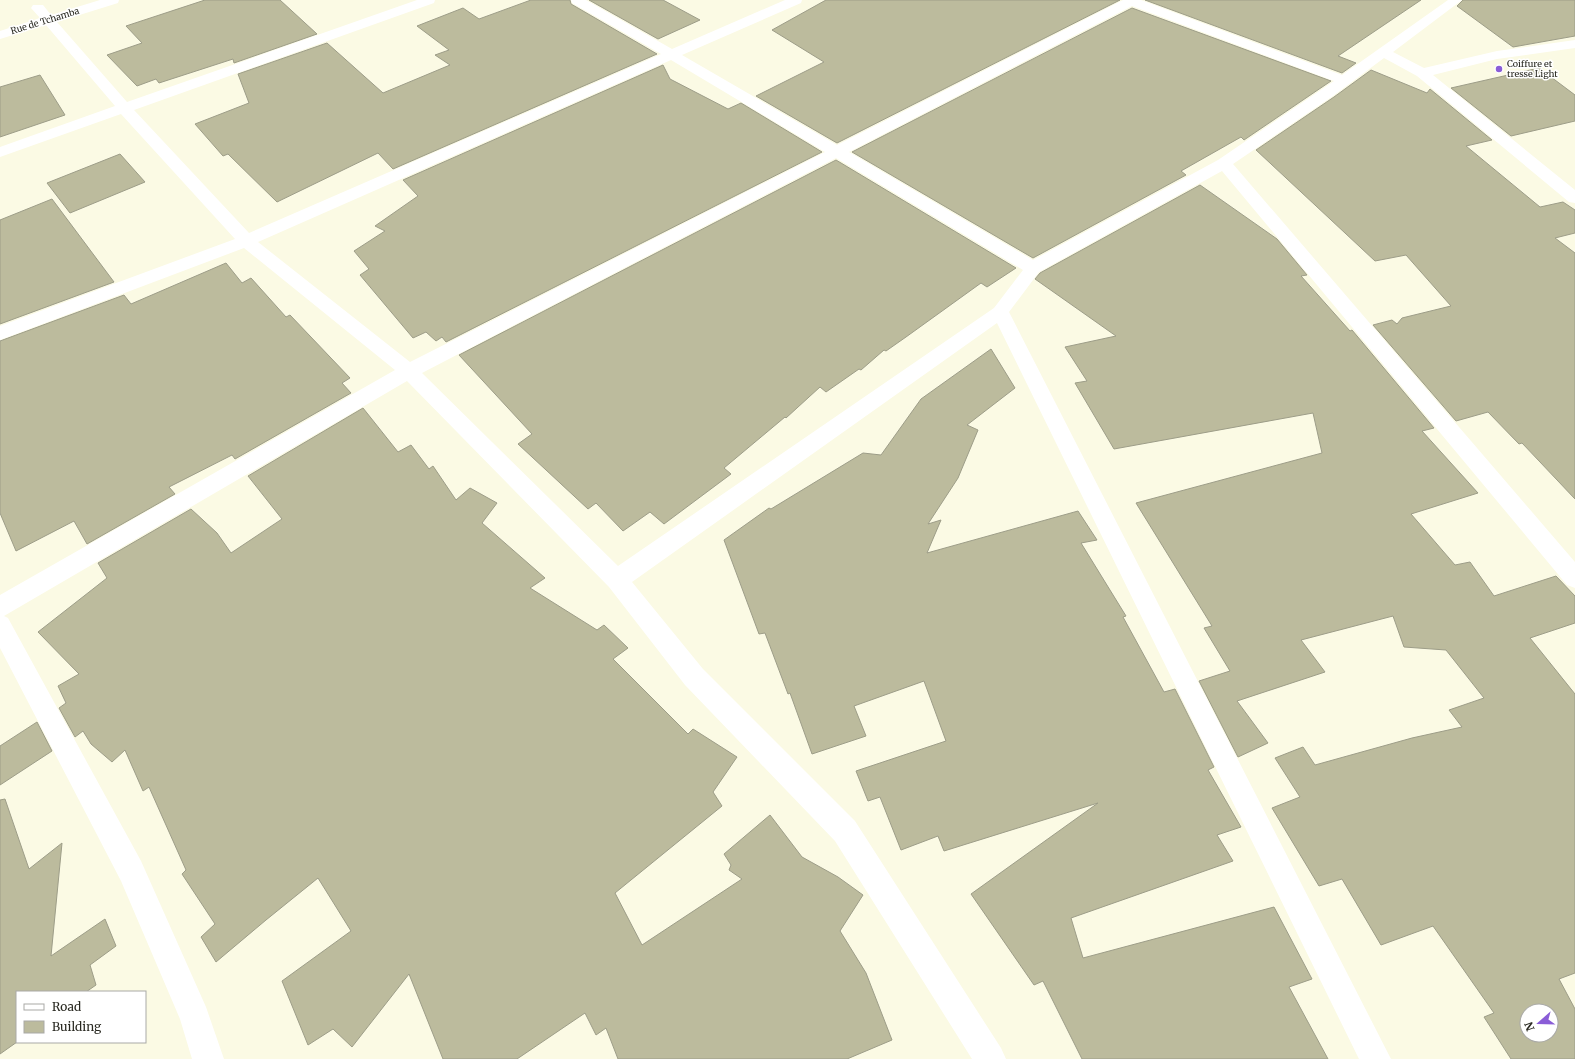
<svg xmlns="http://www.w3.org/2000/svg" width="1575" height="1059" font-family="Merriweather,serif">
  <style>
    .building { fill: #bcbb9d; stroke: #9d9d88; fill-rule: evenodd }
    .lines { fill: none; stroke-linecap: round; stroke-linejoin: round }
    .minor { fill: #fff; fill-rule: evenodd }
    .poi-dot { fill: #8a5dd7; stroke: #fff; stroke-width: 1.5 }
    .labels { text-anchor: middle; stroke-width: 3; stroke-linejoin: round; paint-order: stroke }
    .far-street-label { font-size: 9px; fill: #282820; stroke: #fff }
    .far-poi-label { font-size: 9px; fill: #282820; stroke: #fff; text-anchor: start }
  </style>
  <rect width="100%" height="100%" fill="#fbfae4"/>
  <path class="building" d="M205,0H280L317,34L234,63L233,59L159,83L156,79L137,86L107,55L142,43L126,26Z
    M531,0H570L571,4L657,54L393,169L378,153L277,202L228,154L223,156L195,124L249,103L238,74L327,43L383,93L450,65L435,55L449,50L417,26L463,8L479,19Z
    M589,0H663L700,20L658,39Z
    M826,0H1120L837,143L756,96L824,62L772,30Z
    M1145,0H1421L1338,56L1356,63L1342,73Z
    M1463,0H1575V36L1513,47L1457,6Z
    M1132,8L1331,81L1244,140L1241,137L1181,171L1186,175L1033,258L852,152Z
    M663,65L670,79L728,109L741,103L822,152L446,342L442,337L436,341L426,332L413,338L360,275L369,269L354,251L385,231L375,226L418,196L403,180Z
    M1539,68L1575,95V121L1511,136L1451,88Z
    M1371,70L1427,93L1430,89L1492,140L1466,146L1540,207L1563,202L1575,210V233L1555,238L1575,253V499L1522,443L1519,444L1488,412L1456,421L1373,325L1392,320L1397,324L1402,318L1451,306L1406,255L1375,261L1256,150L1334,97Z
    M40,75L65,115L0,137V87Z
    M120,154L145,182L70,213L47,183Z
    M836,160L1016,268L987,287L981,283L906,337L886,351L884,350L861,370L859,369L826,392L820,387L786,418L785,417L724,468L731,474L664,524L650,512L623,531L596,503L588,509L518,444L532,434L459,355Z
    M1200,185L1277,239L1307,275L1301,276L1350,331L1352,330L1434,428L1422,431L1478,493L1411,514L1455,565L1470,562L1494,596L1556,576L1575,596V623L1530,638L1575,694V973L1559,979L1575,1009V1059H1511L1484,1017L1494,1013L1433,926L1381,945L1342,879L1319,886L1272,808L1300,797L1275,758L1303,747L1315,765L1412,738L1462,727L1449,710L1484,698L1446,650L1404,647L1393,616L1301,640L1325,672L1237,701L1268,743L1238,757L1199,681L1230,671L1204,628L1212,626L1136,503L1322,453L1313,413L1114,449L1075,383L1087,381L1065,347L1116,336L1035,279L1040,273ZM1527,1011H1551V1035H1527Z
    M52,199L114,282L0,324V220Z
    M226,263L242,283L251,278L286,317L290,315L350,378L342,383L351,393L235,459L232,455L169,487L175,494L87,544L74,521L16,551L0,513V341L124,295L131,304Z
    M991,349L1015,388L967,425L978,430L958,478L928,524L941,520L927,553L1078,511L1097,540L1081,543L1126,616L1123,617L1164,692L1175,689L1214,767L1208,770L1241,827L1217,835L1233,861L1071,918L1083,958L1274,907L1312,979L1289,987L1328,1059H1082L1043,981L1034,985L971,894L1098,803L944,851L938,836L901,850L880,797L868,801L856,771L946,741L924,681L854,706L866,736L812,754L790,693L788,694L765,633L759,634L724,540L769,508L771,509L863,453L881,455L921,399Z
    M363,408L398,452L411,445L429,469L433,466L456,500L470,488L497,503L482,523L545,578L530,588L597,630L604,625L628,648L613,659L688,734L693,729L737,757L713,792L722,806L615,893L642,945L742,879L729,870L731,865L724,854L770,815L802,857L838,877L863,895L840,931L866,973L892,1040L847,1059H618L606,1028L596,1035L585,1013L517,1059H443L409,974L352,1047L333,1029L308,1045L282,981L351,931L318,878L266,920L216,962L201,937L215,924L182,874L186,870L149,787L143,791L125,750L112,762L91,744L83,731L75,737L59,708L66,703L58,686L79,674L38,632L107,578L98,563L191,509L217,533L231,553L282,519L248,476Z
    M37,722L52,751L0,785V746Z
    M5,799L29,869L62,843L51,956L105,919L116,946L90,965L96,985L86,992H17V1042L0,1054V800Z"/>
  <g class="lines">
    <path class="minor" d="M100,0H119L118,3L57,22L127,102L417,0H435L434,3L134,110L249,233L661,54L572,3L571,0H586L672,49L785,0H802L801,3L682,55L837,145L1123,0H1141L1342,75L1448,0H1462L1393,52L1424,68L1497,51L1575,40V48L1497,59L1433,75L1575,190V203L1569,202L1417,76L1384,58L1333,96L1233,164L1575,562V588L1567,585L1222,171L1039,272L1009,312L1391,1059H1359L997,323L632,582L703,669L855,821L1001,1048L1006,1059H972L835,841L685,685L609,587L407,381L4,616L8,618L141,861L206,1007L224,1059H192L180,1019L121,881L0,648V595L395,370L244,248L0,340V326L235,239L121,114L0,157V147L115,106L46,25L0,39V31L40,18L31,8L33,5H43L51,15ZM1132,6L1334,81L1218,160L1033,260L849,152ZM671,60L825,152L410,362L258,242ZM836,158L1023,270L994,308L618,566L422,373Z"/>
  </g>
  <circle class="poi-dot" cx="1499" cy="69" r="4"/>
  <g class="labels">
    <g class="far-street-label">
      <text transform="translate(45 21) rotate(-17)" y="3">Rue de Tchamba</text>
    </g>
    <g class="far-poi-label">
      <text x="1507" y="67">Coiffure et<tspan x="1507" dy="10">tresse Light</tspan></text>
    </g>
  </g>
  <rect x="16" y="991" width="130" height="52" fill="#ffffff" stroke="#a9a9a6"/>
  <rect x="24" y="1004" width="20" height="6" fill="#ffffff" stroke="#a9a9a6"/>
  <text x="52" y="1011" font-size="12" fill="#282820">Road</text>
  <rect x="24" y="1021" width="20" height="12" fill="#bcbb9d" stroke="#a9a9a6"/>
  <text x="52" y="1031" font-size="12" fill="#282820">Building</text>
  <g transform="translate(1539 1023) rotate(250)"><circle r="19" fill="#ffffff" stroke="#a9a9a6"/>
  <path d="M0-3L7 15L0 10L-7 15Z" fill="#8a5dd7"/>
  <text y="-6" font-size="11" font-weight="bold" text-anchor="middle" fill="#282820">N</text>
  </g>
</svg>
